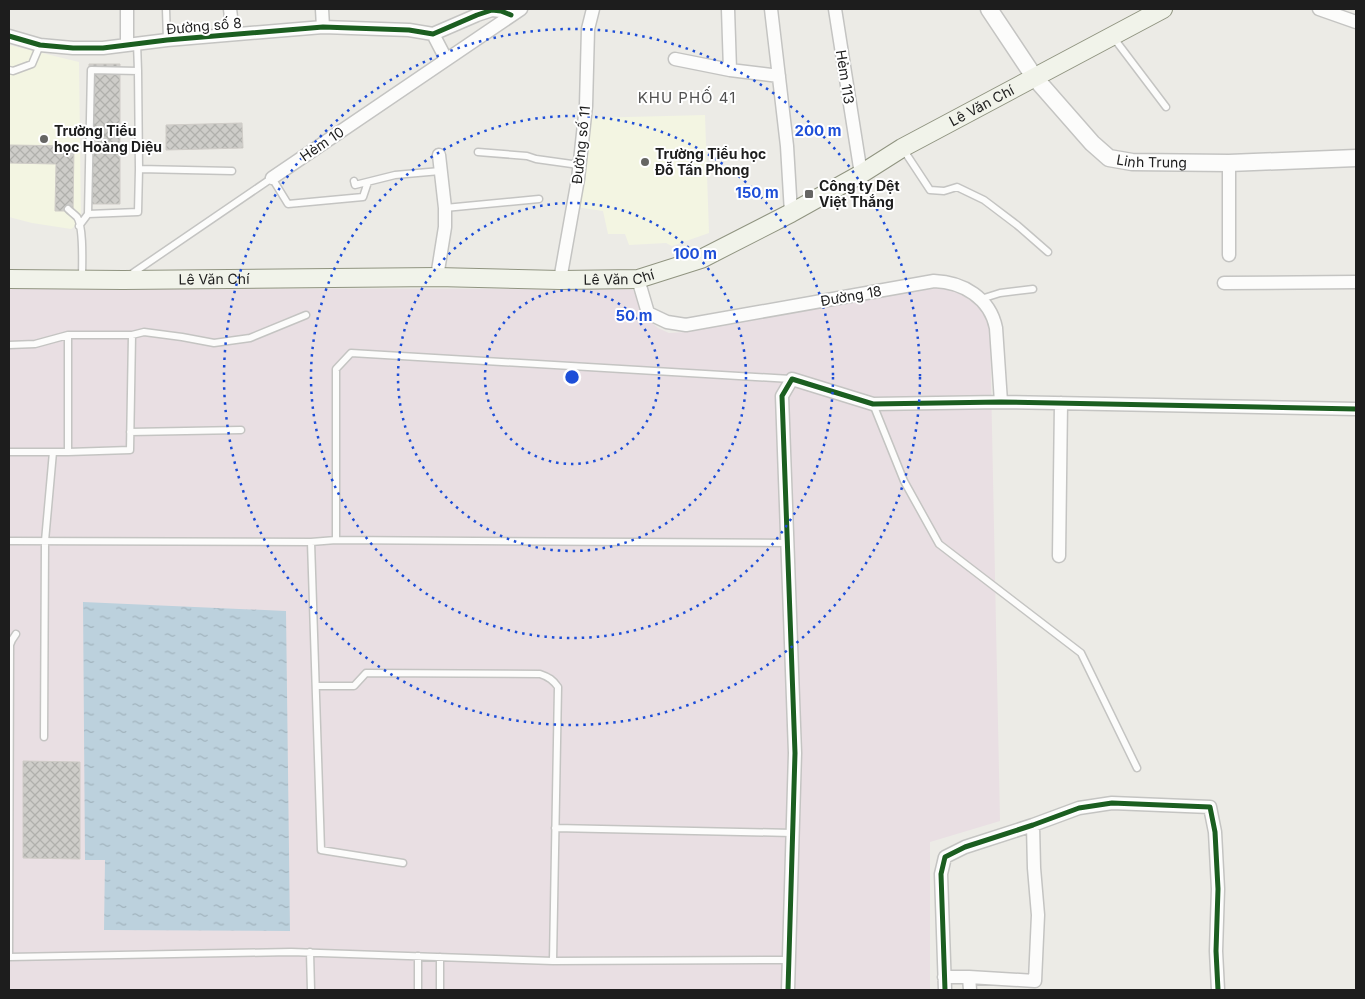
<svg xmlns="http://www.w3.org/2000/svg" width="1365" height="999" font-family="Inter,sans-serif">
  <style>
    .industrial { fill: #e9dfe3 }
    .education { fill: #f3f5e2 }
    .water { fill: url(#water-ripples) }
    .building { fill: url(#building-cross-hatch); stroke: #cfccc7 }
    .lines { fill: none; stroke-linecap: round; stroke-linejoin: round }
    .service-casing { stroke: #c4c4c2; stroke-width: 9 }
    .minor-casing { stroke: #c4c4c2; stroke-width: 15 }
    .tertiary-casing { stroke: #c4c4c2; stroke-width: 19 }
    .secondary-casing { stroke: #909480; stroke-width: 20 }
    .service { stroke: #fcfcfb; stroke-width: 6 }
    .minor { stroke: #fcfcfb; stroke-width: 12 }
    .tertiary { stroke: #fcfcfb; stroke-width: 16 }
    .secondary { stroke: #f1f3ea; stroke-width: 18 }
    .cycleway-casing { stroke: #fff; stroke-width: 8 }
    .cycleway { stroke: #1b5e20; stroke-width: 5 }
    .ring { fill: none; stroke: #1d4ed8; stroke-width: 2.5; stroke-dasharray: 2.5 5 }
    .poi-dot { fill: #656563; stroke: #fff; stroke-width: 2 }
    .labels { text-anchor: middle; stroke-width: 4; stroke-linejoin: round; paint-order: stroke }
    .street-label { font-size: 14px; fill: #1d1d1d; stroke: #fff }
    .poi-label { font-size: 14px; font-weight: bold; fill: #1d1d1d; stroke: #fff; text-anchor: start }
    .neighbourhood-label { font-size: 15px; letter-spacing: 1px; fill: #505050; stroke: #fff }
    .centre { fill: #1d4ed8; stroke: #fff; stroke-width: 2.5 }
    .ring-label { font-size: 15px; text-anchor: middle; font-weight: bold; fill: #1d4ed8; stroke: #fff; stroke-width: 4; stroke-linejoin: round; paint-order: stroke }
  </style>
  <defs>
    <pattern id="water-ripples" width="26" height="14" patternUnits="userSpaceOnUse" patternTransform="scale(1.25)"><rect width="26" height="14" fill="#bcd1dd"/><path d="M2 4q2-2 4 0t4 0M15 11q2-2 4 0t4 0" fill="none" stroke="#a1b3bd"/></pattern>
    <pattern id="building-cross-hatch" width="8" height="8" patternUnits="userSpaceOnUse" patternTransform="scale(1.25)"><rect width="8" height="8" fill="#cecdc9"/><path d="M0 0l8 8M0 8l8-8" fill="none" stroke="#b0b0ac"/></pattern>
  </defs>
  <rect width="100%" height="100%" fill="#ecebe6"/>
  <path class="industrial" d="M936,283L953,289L976,304L983,312L988,319L990,331L1000,821L930,842V990H9V288L632,289L636,294L638,304L643,313L650,321L658,328L669,333L686,332L709,326Z"/>
  <path class="education" d="M9,45L79,62L81,222L71,229L32,223L9,217Z
    M705,115L709,233L672,246L666,243L629,245L625,234H608L603,211L576,207L589,118Z"/>
  <path class="water" d="M83,602L286,611L290,931L104,930L105,860H85Z"/>
  <path class="building" d="M89,64H120V204H89Z
    M242,123L243,148L166,150V125Z
    M9,145L74,146L73,211H55L56,164L9,163Z
    M23,761L80,762V859L23,858Z"/>
  <g class="lines">
    <g class="service-casing">
      <path id="service" d="M166,9L167,40
        M1113,37L1166,107
        M137,43L138,71
        M9,70L13,71L32,64L40,45
        M903,149L930,190L944,191L957,187L984,200L1017,225L1048,252
        M478,152L527,156L536,159L579,165
        M139,169L232,171
        M354,181L355,185L395,175L440,171
        M445,208L539,199
        M68,209C70,211 74,214 77,217C84,227 82,265 82,278
        M79,226L88,214L138,212L139,169L138,71L91,70L88,214
        M130,275L272,178L288,204L363,197L368,182
        M981,299L1000,293L1033,289
        M9,345L35,344L68,335H132L144,332L182,337L214,343L250,338L306,315
        M873,404L904,481L939,544L1081,653L1137,768
        M130,432L241,430
        M9,452H68L130,450L132,335
        M68,452V335
        M336,540L787,543
        M9,541L311,542L336,540V369L351,353L791,379
        M311,542L321,850L403,863
        M316,686H354L366,673L540,674C549,677 553,680 558,687L553,961
        M44,737L45,541L53,452
        M555,828L792,833
        M310,952L311,990
        M9,957L291,952L553,961L788,960
        M9,957L10,645L12,640L16,634
        M418,990V956
        M440,990V957"/>
    </g>
    <g class="minor-casing">
      <path id="minor" d="M127,9V45
        M230,9L233,34
        M322,9L323,27
        M728,9L730,70
        M771,9L787,146L791,213
        M835,9L861,174
        M1319,9L1356,22
        M433,34L446,59
        M9,36L40,45L73,48H103L167,40L323,27L409,30L433,34L477,15L492,10L501,11L511,15
        M675,59L730,70L779,76
        M272,178L521,9
        M1229,255V163
        M437,277L445,227V208L439,155
        M638,279L648,313L667,322L686,325L934,281C963,282 990,298 996,328L1001,402
        M560,280L578,179L586,106L588,29L593,9
        M1224,283L1356,282
        M1059,556L1061,403
        M944,977H969L970,990
        M969,977L1035,981L1038,915L1034,868L1033,825
        M788,990L795,753L782,396L792,379L873,404L1001,402L1356,409
        M945,990L941,874L945,857L965,847L1033,825L1079,808L1112,803L1210,807L1215,832L1218,889L1216,951L1218,990"/>
    </g>
    <g class="tertiary-casing">
      <g id="tertiary">
        <path id="s1" d="M989,9L1035,78L1092,143L1109,158L1132,162L1229,163L1356,158"/>
      </g>
    </g>
    <g class="secondary-casing">
      <g id="secondary">
        <path id="s2" d="M9,279L123,280L437,277L560,280L638,279L701,259L791,213L861,174L902,148L1163,9"/>
      </g>
    </g>
    <use href="#service" class="service"/>
    <use href="#minor" class="minor"/>
    <use href="#tertiary" class="tertiary"/>
    <use href="#secondary" class="secondary"/>
    <g class="cycleway-casing">
      <path id="cycleway" d="M9,36L40,45L73,48H103L167,40L323,27L409,30L433,34L477,15L492,10L501,11L511,15
        M788,990L795,753L782,396L792,379L873,404L1001,402L1356,409
        M945,990L941,874L945,857L965,847L1033,825L1079,808L1112,803L1210,807L1215,832L1218,889L1216,951L1218,990"/>
    </g>
    <use href="#cycleway" class="cycleway"/>
  </g>
  <g class="ring">
    <circle cx="572" cy="377" r="87"/>
    <circle cx="572" cy="377" r="174"/>
    <circle cx="572" cy="377" r="261"/>
    <circle cx="572" cy="377" r="348"/>
  </g>
  <g class="poi-dot">
    <circle cx="44" cy="139" r="5"/>
    <circle cx="645" cy="162" r="5"/>
    <rect x="804" y="189" width="10" height="10" rx="2.5"/>
  </g>
  <g class="labels">
    <g class="street-label">
      <text transform="translate(204 26) rotate(-5)" y="5">Đường số 8</text>
      <text transform="translate(845 77) rotate(81)" y="5">Hẻm 113</text>
      <text dy="5" stroke="none"><textPath href="#s2" startOffset="1015">Lê Văn Chí</textPath></text>
      <text transform="translate(322 144) rotate(-34)" y="5">Hẻm 10</text>
      <text transform="translate(581 145) rotate(-84)" y="5">Đường số 11</text>
      <text dy="5" stroke="none"><textPath href="#s1" startOffset="235">Linh Trung</textPath></text>
      <text dy="5" stroke="none"><textPath href="#s2" startOffset="610">Lê Văn Chí</textPath></text>
      <text dy="5" stroke="none"><textPath href="#s2" startOffset="205">Lê Văn Chí</textPath></text>
      <text transform="translate(851 296) rotate(-10)" y="5">Đường 18</text>
    </g>
    <g class="poi-label">
      <text x="54" y="136">Trường Tiểu<tspan x="54" dy="16">học Hoàng Diệu</tspan></text>
      <text x="655" y="159">Trường Tiểu học<tspan x="655" dy="16">Đỗ Tấn Phong</tspan></text>
      <text x="819" y="191">Công ty Dệt<tspan x="819" dy="16">Việt Thắng</tspan></text>
    </g>
    <g class="neighbourhood-label">
      <text x="687" y="103">KHU PHỐ 41</text>
    </g>
  </g>
  <circle cx="572" cy="377" r="8" class="centre"/>
  <g class="ring-label">
    <text x="818" y="136">200 m</text>
    <text x="757" y="198">150 m</text>
    <text x="695" y="259">100 m</text>
    <text x="634" y="321">50 m</text>
  </g>
  <rect width="1365" height="999" fill="none" stroke="#1d1d1d" stroke-width="20"/>
</svg>
